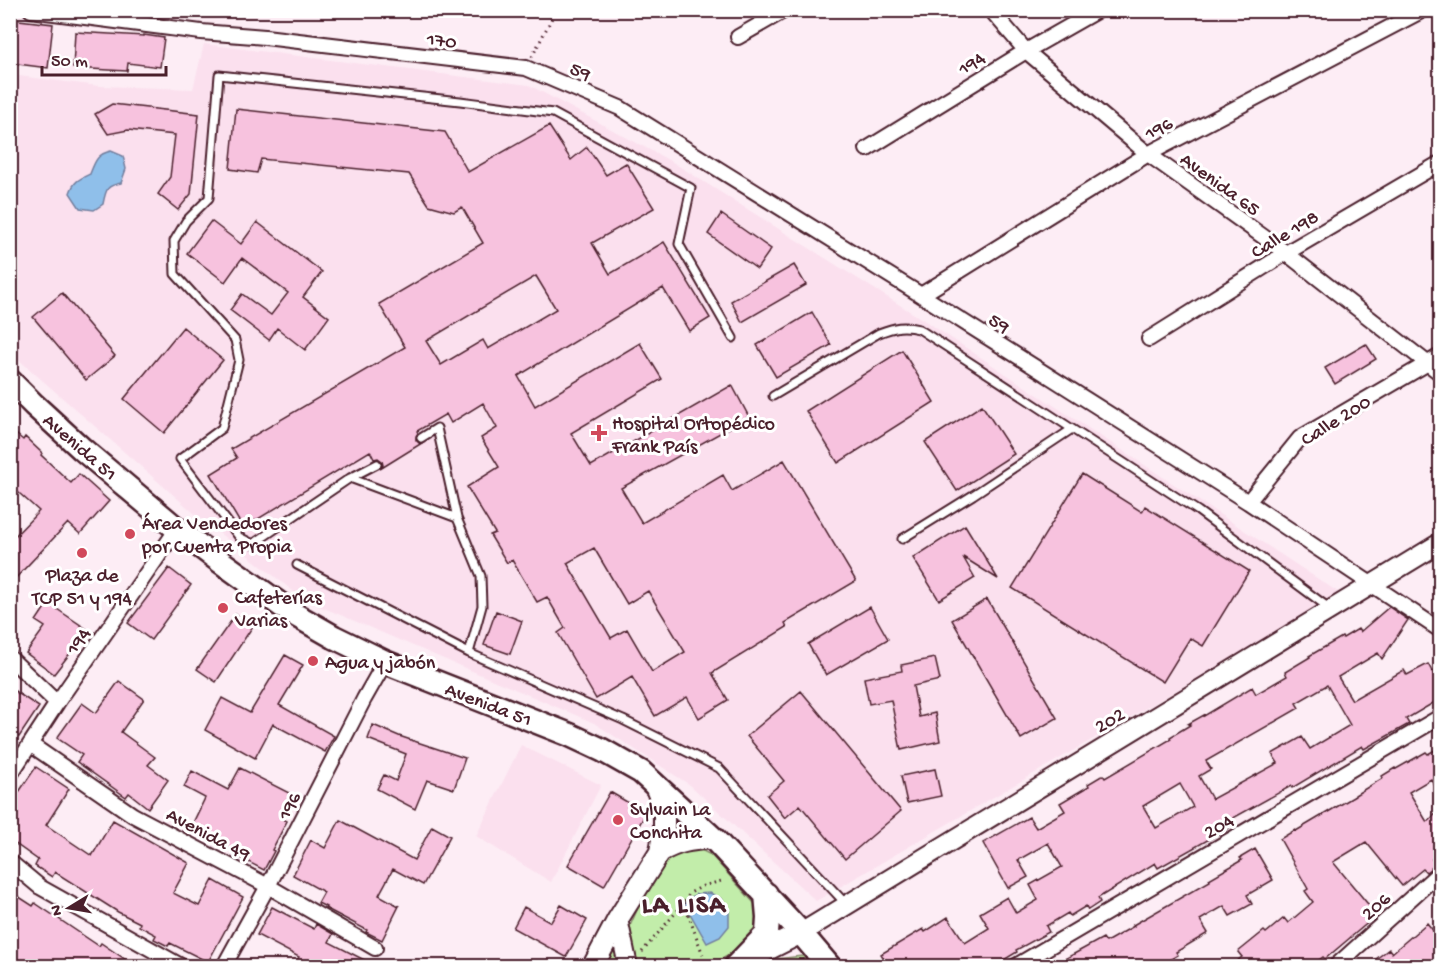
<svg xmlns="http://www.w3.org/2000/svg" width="1451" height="977" font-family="'Gochi Hand',sans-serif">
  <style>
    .built { fill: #fbe0ee }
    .green { fill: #c2edaa; stroke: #86866a; stroke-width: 1.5 }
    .water { fill: #8fbfea; stroke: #737f9e; stroke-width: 1.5 }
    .building { fill: #f7c2de; stroke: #4a1f2b; stroke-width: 1.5; fill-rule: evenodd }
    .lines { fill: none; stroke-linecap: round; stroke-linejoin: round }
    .service-casing { stroke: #4a1f2b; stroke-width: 11 }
    .minor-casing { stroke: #4a1f2b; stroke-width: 18 }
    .tertiary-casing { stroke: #4a1f2b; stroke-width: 22 }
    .secondary-casing { stroke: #4a1f2b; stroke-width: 24 }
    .primary-casing { stroke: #4a1f2b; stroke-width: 27 }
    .path { stroke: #4a1f2b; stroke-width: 3; stroke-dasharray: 1.5 4.5; stroke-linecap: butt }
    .service { stroke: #fff; stroke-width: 7 }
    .minor { stroke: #fff; stroke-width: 14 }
    .tertiary { stroke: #fff; stroke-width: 18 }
    .secondary { stroke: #fff; stroke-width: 20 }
    .primary { stroke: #fff; stroke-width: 22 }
    .poi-dot { fill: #d1495b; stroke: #fff; stroke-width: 2 }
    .labels { text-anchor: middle; stroke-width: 6; stroke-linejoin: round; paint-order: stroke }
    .street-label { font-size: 20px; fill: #4a1f2b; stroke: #fff }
    .poi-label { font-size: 20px; fill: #4a1f2b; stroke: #fff; text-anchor: start }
    .district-label { font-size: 26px; font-weight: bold; letter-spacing: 1.5px; fill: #4a1f2b; stroke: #fff }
  </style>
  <rect width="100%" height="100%" fill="#fdedf5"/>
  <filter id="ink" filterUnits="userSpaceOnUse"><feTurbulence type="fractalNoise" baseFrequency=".0167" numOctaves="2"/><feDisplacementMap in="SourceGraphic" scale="12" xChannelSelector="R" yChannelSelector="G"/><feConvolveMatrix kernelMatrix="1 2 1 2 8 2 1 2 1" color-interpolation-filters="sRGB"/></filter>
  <g filter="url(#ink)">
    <path class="built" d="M204,44L529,85L674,163L922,319L1341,594L816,901L690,785L594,723L303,599L194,513L11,353V75L99,86L193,89Z
      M521,745L601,785L551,882L476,836Z"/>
    <path class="green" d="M699,849L711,855L755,904L759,920L758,932L746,947L707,966H638L629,928L659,861L681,852Z
      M616,940L621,966H602Z
      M802,956L817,966H771L777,959Z"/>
    <path class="water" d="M111,151L123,156L126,169L121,183C106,186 106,189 103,204L94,210L80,208L70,193C74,181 79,179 90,174C95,161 97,154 111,151Z
      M710,893L722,899L729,911V926L720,937L707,943L684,903L696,894Z"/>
    <path class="building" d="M10,19L53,24L48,68L10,63Z
      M75,32L144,36V35L164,38L160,67L128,63L127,71L73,68Z
      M112,104L199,114L191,194L178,210L158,194L170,177L175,135L128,130L108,134L95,114Z
      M236,109L445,132L468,172L549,126L571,160L587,147L606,175L626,163L654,208L592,243L610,274L664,242L710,318L689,331L663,288L518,376L535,406L640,343L662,379L571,433L591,466L732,385L749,417L621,488L642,523L723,475L732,491L784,460L856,581L785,623L787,627L712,673L728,700L699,718L687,697L655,716L632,677L596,699L558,633L565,628L547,597L537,602L512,560L507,563L490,535L495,533L467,487L499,467L481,438L497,428L483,403L451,423L446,414L417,431L418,433L416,436V440L419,443H422L380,469L383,465L382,461L378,458L374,459L370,451L243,528L211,474L237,458L231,449L405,347L379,304L483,243L462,207L454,212L429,205L409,174L261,159L257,173L230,169ZM536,276L556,309L488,349L483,340L441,365L426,341ZM594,548L627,604L648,591L685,652L652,672L627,629L611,638L567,563Z
      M721,214L771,249L757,269L708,234Z
      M211,221L241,244L257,222L322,272L303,297L329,317L305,350L277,328L269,340L230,310L242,294L271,315L288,293L242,258L225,282L187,253Z
      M794,265L806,285L742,322L731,301Z
      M62,293L115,356L86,380L33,317Z
      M812,312L831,345L776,377L757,345Z
      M183,327L223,360L164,433L124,399Z
      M1366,344L1376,359L1335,384L1325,368Z
      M902,350L934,402L838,463L806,411Z
      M982,405L1014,454L957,491L925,442Z
      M10,429L23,440L25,437L42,453L41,455L71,483L79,474L109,501L80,534L68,523L10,584V541L39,511L10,485Z
      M1082,474L1142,512L1145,506L1249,571L1203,646L1190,638L1163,682L1012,588Z
      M965,525L998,579L963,557L975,578L939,600L913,558Z
      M169,568L191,585L151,640L128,623Z
      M987,599L1057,718L1021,739L952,620Z
      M48,603L88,630L76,648L75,647L54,674L26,653L45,627L36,621Z
      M870,607L888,639L826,675L808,644Z
      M1389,607L1408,620L1382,659L1378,653L1338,677L1352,700L1404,670L1407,675L1428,664L1440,686V699L1406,719L1409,724L1364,749L1362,746L1292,788L1291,786L1226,822L1229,828L1158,868L1155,863L1098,898L1100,902L1088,910L1086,906L1070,916L1068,913L1046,926L1049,932L1016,950L1017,952L994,966H889L881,954L923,929L925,932L948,917L965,943L989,928L980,913L1007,897L1016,913L1038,900L1030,885L1062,867L1048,843L1018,860L1028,877L1008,888L983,843L1029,817L1036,828L1065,811L1060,803L1089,786L1088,784L1103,775L1105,778L1171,739L1170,737L1190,725L1188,724L1204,715V716L1252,687L1256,694L1287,676L1285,672L1310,657L1309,656L1342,637L1343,638L1358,629L1360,632ZM1327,685L1350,725L1310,749L1302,737L1272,754L1278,763L1212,799L1199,776L1211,769L1206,761L1299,708L1296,703ZM1180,784L1193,807L1156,828L1143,806Z
      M496,611L522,621L510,654L484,645Z
      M236,614L253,626L216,682L197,669Z
      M285,655L303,665L279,705L334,736L325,752L273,724L255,758L205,730L222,698L250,713Z
      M935,658L940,680L913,686L919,717L935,713L940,741L901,750L891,700L869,704L864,678L902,671L901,665Z
      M119,681L144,699L121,732L155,757L148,765L168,780L148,808L129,793L126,797L77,762L82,755L57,738L82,703L96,713Z
      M10,688L39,707L19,737L10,732Z
      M801,691L901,811L845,859L800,805L785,818L767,795L784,781L747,736Z
      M373,725L399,736L465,758L454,789L427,780L415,809L377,789L384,775L396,781L406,754L368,739Z
      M1440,747V795L1431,779L1409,792L1427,822L1440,810V852L1432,859L1436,864L1426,872L1423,869L1402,886L1366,842L1333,862L1377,915L1325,959L1323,957L1311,966H1231L1242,957L1238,952L1264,931L1266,933L1284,918L1288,923L1313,902L1305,891L1308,889L1280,839L1295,830L1296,831L1355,796V795L1383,778L1382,776L1395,768L1396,769L1426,752L1428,754Z
      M36,767L69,789L46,825L92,856L113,820L189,863L173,893L199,906L213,880L243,897L208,962L170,943L168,946L154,939L156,935L139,926L140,923L118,912L55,872L52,877L35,866L38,860L10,840V805Z
      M240,768L293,795L281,818L287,821L272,850L274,851L264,870L233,854L234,852L190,829L205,798L184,787L192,771L228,790Z
      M935,769L941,796L907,803L901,776Z
      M610,792L646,813L604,886L568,865Z
      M340,820L414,860L432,826L450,836L423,885L393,869L379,895L399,906L382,940L366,932L367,930L325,908L326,907L318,903L324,892L293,875L311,840L325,848Z
      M1255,849L1273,880L1247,895L1252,904L1230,916L1224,906L1200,920L1208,933L1176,952L1178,955L1159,966H1052L1103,938L1106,942L1134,926L1133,925L1210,881L1209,879L1242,860L1240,858Z
      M10,891L33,906L35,903L99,946L101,943L135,966H10Z
      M561,905L587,920L566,957L513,928L524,907L551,922Z
      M272,907L314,929L316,924L333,934L329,942L376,966H294L299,957L257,935Z
      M1427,923L1440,939V961L1434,966H1367L1389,949L1392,953Z"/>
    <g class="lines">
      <g class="service-casing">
        <path id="service" d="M773,396L879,333C895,327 903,325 919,329L1198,511L1329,608
          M421,438L437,428L457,518
          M377,464L350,478L253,544L239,537L180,459L222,428L239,360L235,340L175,274L174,241L186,221L209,198L219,75L460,101L553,113L691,188L679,244L733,338
          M350,478L457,518L481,576L482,606L469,653
          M902,539L973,495L1072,429
          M297,565L469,653L623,720L719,768L846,904"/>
      </g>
      <g class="minor-casing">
        <path id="minor" d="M31,10L201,32L265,37L526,68L620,108L921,295L1248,502L1440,630
          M991,10L1026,51L1148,154L1286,253L1440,373
          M738,37L785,10
          M867,149L1026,51L1098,10
          M921,295L1148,154L1423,10
          M1149,339L1286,253L1440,163
          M1248,502L1300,438L1440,356
          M10,658L57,703
          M30,744L133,815L268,886L375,948
          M10,775L57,703L177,529
          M10,862L40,887L181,966
          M224,966L268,886L364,699L385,662
          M1016,966L1440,717
          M1336,966L1440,872"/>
      </g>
      <g class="tertiary-casing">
        <path id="tertiary" d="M618,919L628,966
          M801,933L1440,543"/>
      </g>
      <g class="secondary-casing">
        <path id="secondary" d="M660,852C678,841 693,840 713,838
          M745,961L801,933
          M593,966L618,919L660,852L664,828V808L655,786"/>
      </g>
      <g class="primary-casing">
        <path id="primary" d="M10,381L34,405L82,449L177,529L217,559L292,613L334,637L385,662L570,735L602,750L641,772L715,840L801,933L829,966
          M736,966L767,934L768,917L766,894"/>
      </g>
      <path class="path" d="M532,57L556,10
        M684,903L707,966
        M642,952L684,903L690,893L703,886L725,880"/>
      <use href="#service" class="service"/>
      <use href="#minor" class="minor"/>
      <use href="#tertiary" class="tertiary"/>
      <use href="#secondary" class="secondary"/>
      <use href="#primary" class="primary"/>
    </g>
  </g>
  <g class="poi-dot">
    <path d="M596 424h6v6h6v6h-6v6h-6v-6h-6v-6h6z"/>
    <circle cx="130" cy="534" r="6"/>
    <circle cx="82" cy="553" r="6"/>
    <circle cx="223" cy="608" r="6"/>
    <circle cx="313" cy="661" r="6"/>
    <circle cx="618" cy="820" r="6"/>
  </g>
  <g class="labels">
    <g class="street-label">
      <text transform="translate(442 39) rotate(7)" y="7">170</text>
      <text transform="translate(971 62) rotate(-32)" y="7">194</text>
      <text transform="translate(581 70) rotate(23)" y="7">59</text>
      <text transform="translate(1158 127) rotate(-28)" y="7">196</text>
      <text transform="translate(1221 183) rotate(36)" y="7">Avenida 65</text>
      <text transform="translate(1284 233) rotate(-31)" y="7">Calle 198</text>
      <text transform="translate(1000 322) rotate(32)" y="7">59</text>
      <text transform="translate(1335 419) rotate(-32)" y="7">Calle 200</text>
      <text transform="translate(81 446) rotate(41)" y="7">Avenida 51</text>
      <text transform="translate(77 640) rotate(-55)" y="7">194</text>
      <text transform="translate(489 703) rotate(21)" y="7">Avenida 51</text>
      <text transform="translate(1109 719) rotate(-31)" y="7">202</text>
      <text transform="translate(288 805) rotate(-63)" y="7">196</text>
      <text transform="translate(1218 825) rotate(-30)" y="7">204</text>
      <text transform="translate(209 833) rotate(28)" y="7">Avenida 49</text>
      <text transform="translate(1375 905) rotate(-42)" y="7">206</text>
    </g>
    <g class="poi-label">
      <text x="612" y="429">Hospital Ortopédico<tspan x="612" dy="23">Frank País</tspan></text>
      <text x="142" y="529">Área Vendedores<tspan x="142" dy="23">por Cuenta Propia</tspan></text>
      <text x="82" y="581" text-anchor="middle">Plaza de<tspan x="82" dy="23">TCP 51 y 194</tspan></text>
      <text x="235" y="603">Cafeterías<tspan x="235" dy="23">Varias</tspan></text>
      <text x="325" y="668">Agua y jabón</text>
      <text x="630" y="815">Sylvain La<tspan x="630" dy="23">Conchita</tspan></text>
    </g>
    <g class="district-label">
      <text x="684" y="912">LA LISA</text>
    </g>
  </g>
  <rect width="1451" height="977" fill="none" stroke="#fff" stroke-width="36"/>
  <rect x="18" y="18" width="1415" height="941" fill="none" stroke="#4a1f2b" stroke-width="2" filter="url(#ink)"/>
  <g transform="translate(69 908) rotate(259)" stroke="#ffffff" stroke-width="4.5" paint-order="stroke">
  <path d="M0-4.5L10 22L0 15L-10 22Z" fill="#4a1f2b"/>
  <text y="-9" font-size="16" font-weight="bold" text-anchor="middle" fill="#4a1f2b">N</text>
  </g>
  <path d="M42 66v9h124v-9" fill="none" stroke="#4a1f2b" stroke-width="3"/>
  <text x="51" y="66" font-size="18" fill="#4a1f2b" stroke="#ffffff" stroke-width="4.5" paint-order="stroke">50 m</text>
</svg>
